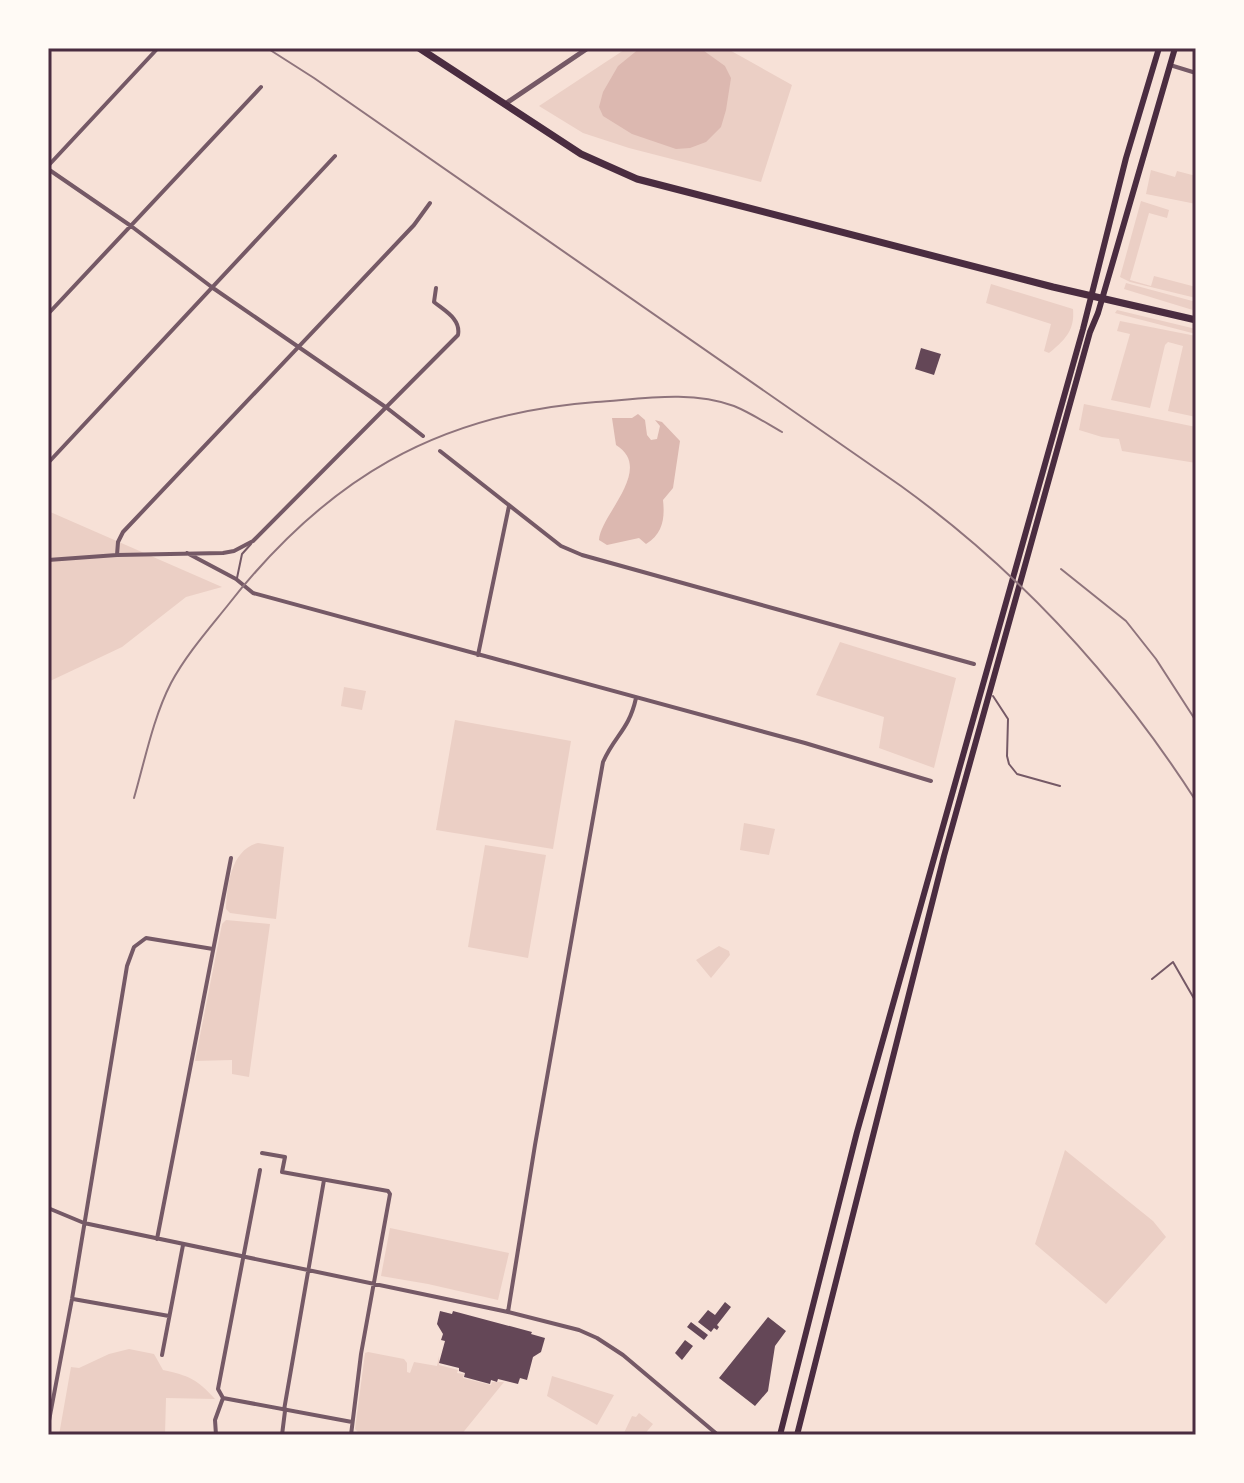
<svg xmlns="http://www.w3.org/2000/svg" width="1244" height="1483" font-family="'Noto Sans',sans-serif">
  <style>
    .green { fill: #ebcfc5 }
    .water { fill: #dcb8b0 }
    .building { fill: #644757 }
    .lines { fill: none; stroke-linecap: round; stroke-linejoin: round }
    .service { stroke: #755966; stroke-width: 2 }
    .minor { stroke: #755966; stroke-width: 4 }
    .tertiary { stroke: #755966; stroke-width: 5 }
    .secondary { stroke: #4a2c40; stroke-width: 6 }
    .trunk { stroke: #4a2c40; stroke-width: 7 }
    .rail { stroke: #8f747c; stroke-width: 2 }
    .neatline { fill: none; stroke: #4a2c40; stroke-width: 3 }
  </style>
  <rect width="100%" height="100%" fill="#f7e1d7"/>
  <path class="green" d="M627,48H726L792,85L761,182L629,148L583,133L539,106Z
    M1151,170L1175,177L1177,171L1196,176V204L1146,194Z
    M1141,201L1169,210L1167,218L1149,213L1130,280L1151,286L1154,276L1196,287V298L1130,282L1120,277Z
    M1126,283L1196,302V311L1124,289Z
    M991,284L1073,309C1075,330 1065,340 1049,353L1044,351L1051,324L986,303Z
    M1117,310L1196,329V334L1115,313Z
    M1120,321L1196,336V417L1168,411L1183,346L1168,342L1165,345L1150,408L1111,400L1130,334L1117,331Z
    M1084,404L1196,427V463L1122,451L1119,439L1102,437L1079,430Z
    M48,511L222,587L186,597L122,647L48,682Z
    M840,642L956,678L934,768L879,748L884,717L816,695Z
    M344,687L366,691L362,710L341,706Z
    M455,720L571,741L553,849L436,830Z
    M744,823L775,829L769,855L740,850Z
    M258,843L284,847L276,919L230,913L226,909C227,885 231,850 258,843Z
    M485,845L546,855L528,958L468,947Z
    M226,920L270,924L249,1077L232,1074V1060L195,1061L222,924Z
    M719,946L729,951L730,955L711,978L696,960Z
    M1065,1150L1153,1221L1166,1237L1106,1304L1035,1244Z
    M390,1228L509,1253L498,1300L428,1284L381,1276Z
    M129,1349L154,1354L163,1370C189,1376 196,1378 215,1399L166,1398L165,1435H59L71,1367L79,1368L109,1354Z
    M368,1352L404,1359L407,1363V1372L410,1373L414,1362L437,1366L439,1356V1365L458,1370L457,1373L464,1374L463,1378L491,1385L492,1382H504L461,1435H361L355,1429L365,1353Z
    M552,1376L614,1395L597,1425L547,1396Z
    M639,1413L653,1424L644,1435H623L632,1416L636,1417Z"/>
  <path class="water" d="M640,48H700L725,66L731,78L726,110L721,127L706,142L690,148L676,149L632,134L603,116L599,107L603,92L618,66Z
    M638,414L645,420L647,435L651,440L657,439L660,426L655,420L662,422L680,441L673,488L663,500C665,518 663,534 646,544L639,538L607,545L599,540C600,515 655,469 616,445L612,418H632Z"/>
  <path class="building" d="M921,348L941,354L934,375L915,369Z
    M725,1302L731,1307L717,1325L719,1327L717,1330L714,1328L711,1332L698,1322L708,1310L715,1315Z
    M440,1311L452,1314L453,1311L532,1332L531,1334L545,1338L541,1352L533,1357L527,1380L520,1378L518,1384L498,1379L497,1382L491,1380L490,1384L464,1377L465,1373L459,1371V1368L439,1363L445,1341L441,1340L443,1334L437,1324Z
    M768,1317L786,1331L775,1346L768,1391L755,1406L719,1378Z
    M691,1322L708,1335L704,1340L687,1327Z
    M685,1340L693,1346L682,1360L675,1353Z"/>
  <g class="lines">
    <path class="service" d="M237,578L242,554L251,544
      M993,696L1008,719L1007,756L1009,764L1017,774L1060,786
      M1152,979L1173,962L1196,1002"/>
    <path class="minor" d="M1170,65L1196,73
      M48,166L158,48
      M48,169L131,226L213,288L387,408L423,436
      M48,314L261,87
      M440,451L561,546L582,555L974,664
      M48,463L335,156
      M187,553L236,579L253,593L805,743L931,781
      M117,555L118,542L123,532L414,225L430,203
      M48,560L117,555L223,553L234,551L253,541L458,335C461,319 445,311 434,302L436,288
      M478,655L509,506
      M262,1153L285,1157L282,1172L388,1191L390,1194L361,1354L351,1435
      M48,1208L84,1223L508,1312L579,1330L597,1338L623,1355L718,1435
      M157,1239L231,858
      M73,1299L169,1316
      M508,1312L535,1145L603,762C615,735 629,730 636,698
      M162,1355L183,1245
      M223,1398L218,1389L260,1170
      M223,1398L352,1422
      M284,1410L324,1180
      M48,1426L72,1299L127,966L134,947L146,938L213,949
      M216,1435L215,1420L223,1398
      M282,1435L285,1411"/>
    <path class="tertiary" d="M505,104L588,48"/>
    <path class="secondary" d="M780,1435L857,1132L1083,329L1126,158L1159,48
      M797,1435L944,856L1090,332L1098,313L1175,48"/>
    <path class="trunk" d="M419,48L581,154L637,179L1053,287L1196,320"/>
    <path class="rail" d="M267,48L314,78L901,486C1020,572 1117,678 1196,801
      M1061,569L1126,621L1156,659L1196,721
      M134,798C145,760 153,718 171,683C186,655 208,630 228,605C326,480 436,414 596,402C641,399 690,390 734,406C751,413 766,423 782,432"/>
  </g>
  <rect width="1244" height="1483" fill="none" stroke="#fffaf5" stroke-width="100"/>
  <rect x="50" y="50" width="1144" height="1383" class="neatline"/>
</svg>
